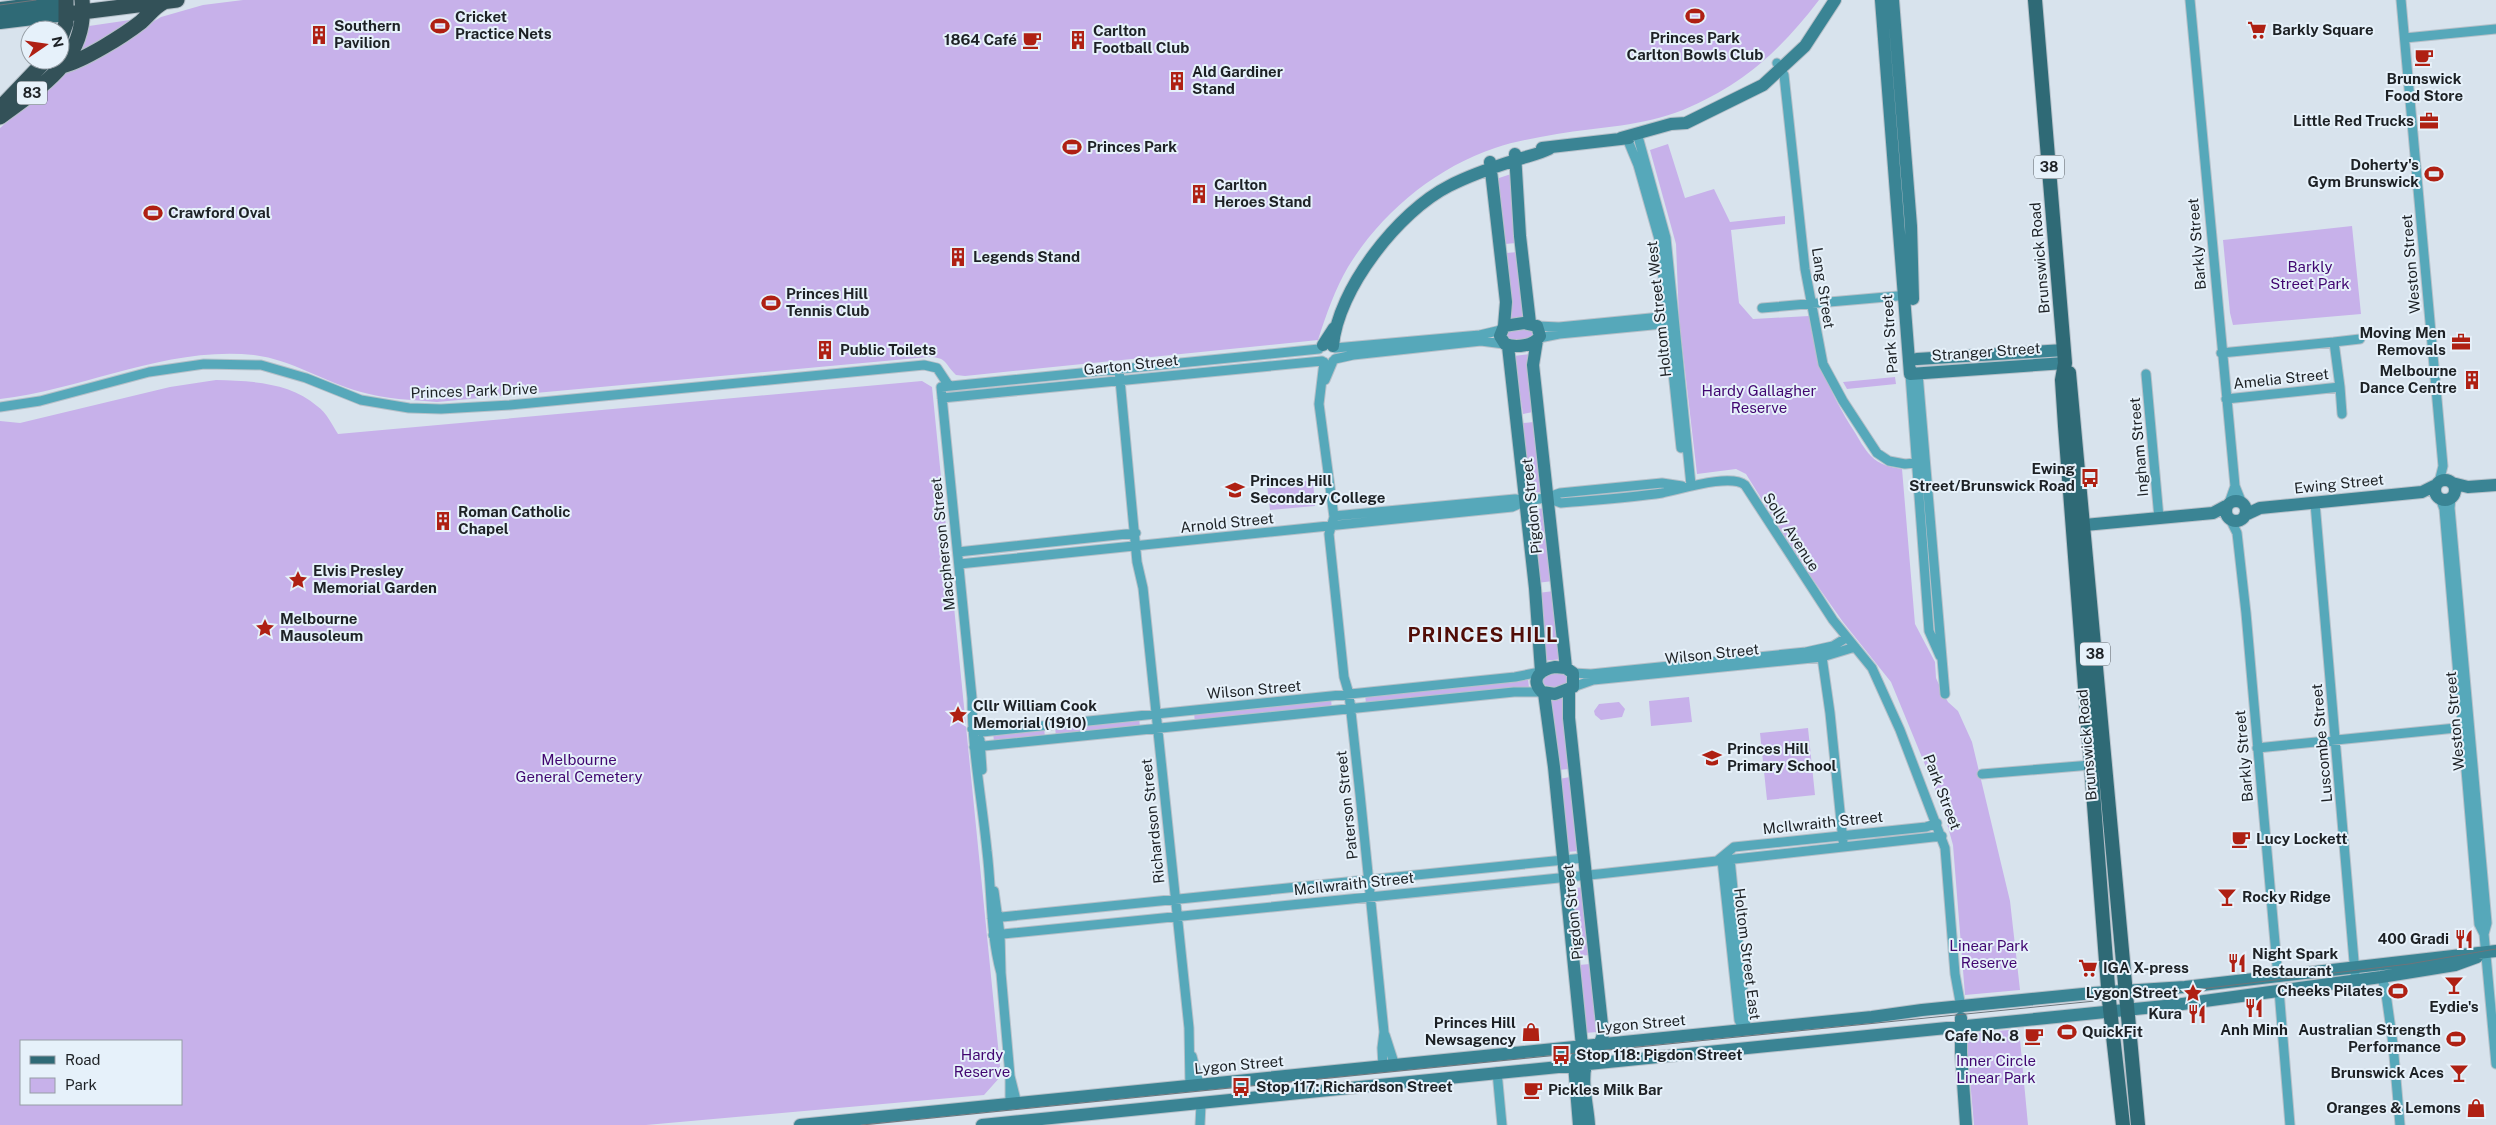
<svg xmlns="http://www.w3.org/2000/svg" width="2496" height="1125" font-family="'Public Sans',sans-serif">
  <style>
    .green { fill: #c7b1ea; fill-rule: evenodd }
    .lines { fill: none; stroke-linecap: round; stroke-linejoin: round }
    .street-casing { stroke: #b6c0c9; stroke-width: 11 }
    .secondary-casing { stroke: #b6c0c9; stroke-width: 14 }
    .primary-casing { stroke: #b6c0c9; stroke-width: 16 }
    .highway-casing { stroke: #b6c0c9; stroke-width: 17 }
    .street { stroke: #56a8ba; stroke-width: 9 }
    .secondary { stroke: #3a8494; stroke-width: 12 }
    .primary { stroke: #2f6a76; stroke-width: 14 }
    .highway { stroke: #335158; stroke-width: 15 }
    .tram { stroke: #6e757b; stroke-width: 1 }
    .labels { text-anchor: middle; stroke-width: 4; stroke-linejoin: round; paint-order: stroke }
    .shield { fill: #e6f1fa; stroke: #595f65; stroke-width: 1 }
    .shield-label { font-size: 14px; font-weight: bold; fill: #1d2125 }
    .poi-label { font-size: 15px; font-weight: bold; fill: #1d2125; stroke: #e6f1fa; text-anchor: start }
    .street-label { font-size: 15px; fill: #1d2125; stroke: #e6f1fa }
    .park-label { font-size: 15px; fill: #410670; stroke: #e6f1fa }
    .district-label { font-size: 20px; font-weight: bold; letter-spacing: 1px; fill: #510d07; stroke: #e6f1fa }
  </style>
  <rect width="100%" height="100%" fill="#d8e3ed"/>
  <path class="green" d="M243,0H1819C1780,51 1743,85 1683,110C1643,126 1600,127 1557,134C1536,138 1515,141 1495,148C1435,168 1381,213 1348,267C1335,289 1326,315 1318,340L965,376L956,375C944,363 947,357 928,357L437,402C412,400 385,399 361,392C324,382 293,360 254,355C166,346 86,389 0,399V128L67,69L83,63L161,17L203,5Z
    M137,19L76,58L89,26Z
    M1668,144L1685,198L1714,189L1730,222L1785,216V224L1731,230L1739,303L1753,319L1809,316C1815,358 1831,395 1854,431C1859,439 1864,449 1871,456C1879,465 1891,467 1902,469L1915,624L1935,662L1936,678L1940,687L1948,702L1958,711L1972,742L2010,901L2020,990L1965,995L1953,845L1942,806L1891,682L1843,622L1802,564L1746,474L1736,469L1697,474L1679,319L1676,244L1650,150Z
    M1511,174L1516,243L1505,244L1496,179Z
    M2352,226L2361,314L2233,325L2230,313L2223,240Z
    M1518,252L1526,317L1511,319L1506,253Z
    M1514,328L1533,330V336L1525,341L1507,339V331Z
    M1531,354L1533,412L1523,414L1514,356Z
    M1895,377L1896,384L1847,389L1843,382Z
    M216,380C250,381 290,382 317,406C327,413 332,425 338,434L900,383L922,381L932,387L1001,1076L984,1095L646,1125H0V421L20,423L170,387ZM181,1041V1104H21V1041Z
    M1534,422L1543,492L1528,493L1523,423Z
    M1313,480L1315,506L1270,510L1267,485Z
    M1545,508L1553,581L1537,583L1529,510Z
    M1554,591L1562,659L1543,661L1538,593Z
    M1560,672L1567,675L1568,683L1559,688L1543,685L1542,678L1548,674Z
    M1528,678L1529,688L1366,704L1365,694Z
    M1566,695L1569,769L1558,770L1549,704L1552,697Z
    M1689,697L1692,722L1651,726L1649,701Z
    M1331,698L1332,711L1195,724L1194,712Z
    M1619,702L1625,709L1622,717L1601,720L1595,715L1594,711L1599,704Z
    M1139,717L1140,728L1056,737L1055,726Z
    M1044,728L1045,737L994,742L993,732Z
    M1808,728L1815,795L1767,800L1760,733Z
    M1570,777L1579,851L1566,852L1559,779Z
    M1584,887L1590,955L1577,956L1568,889Z
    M1590,964L1597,1032L1585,1033L1579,965Z
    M2019,1029L2028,1125H1974L1966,1034Z"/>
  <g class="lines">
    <g class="street-casing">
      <path id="street" d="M2190,0L2235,486L2241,501
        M2401,0L2443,466L2439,482
        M2405,38L2496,29
        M1777,63L1784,75L1805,269L1823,364L1843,401L1877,453L1889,461L1905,464L1925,462
        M1637,133L1666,238L1691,485
        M1626,136L1638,165L1659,239L1681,448
        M1762,308L1909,295
        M1537,326L1559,327L1671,316
        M1539,338L1559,334L1673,323
        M2334,342L2360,339
        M1335,348L1480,335L1501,330
        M2221,353L2334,342L2340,387L2226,399
        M1335,359L1353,355L1481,341L1504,344
        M1324,362L1319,404L1334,517L1329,534L1344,677L1349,694L1360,794L1384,1032L1382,1048L1383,1067
        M1119,369L1137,562L1143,588L1189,1028L1190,1086
        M1910,374L1929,631L1940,656
        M1918,374L1945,694
        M2146,374L2159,518
        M1325,380L1333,361
        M2340,387L2342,414
        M942,398L1322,361
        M0,407L40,401L149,372L204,364L261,365L306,378L361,400L409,408L441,409L510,405L924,365L937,368L949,386
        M2451,497L2450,508L2487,923L2484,934L2496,1064
        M1547,498L1561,503C1594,500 1629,498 1662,493C1679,490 1730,473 1745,485L1833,620L1872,668L1900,730L1945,848L1955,974L1961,1007
        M2440,498L2444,509L2479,924L2484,934
        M2229,503L2235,486
        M2315,503L2355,973
        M1334,516L1515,499C1531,502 1545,499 1560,493L1662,483L1682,486
        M2230,519L2237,533L2246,613L2278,977
        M958,552L1136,533
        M959,564L1512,507L1526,501
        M1822,657L1830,713L1843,841
        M1573,673L1591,674L1806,652L1833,646L1846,638
        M1573,687L1593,680L1822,657L1855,647
        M972,729L982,732L1515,677L1540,672
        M980,740L982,770
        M974,747L1514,692H1542
        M2257,748L2466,727
        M1982,774L2091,765
        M1730,859L1746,1020L1744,1030
        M1722,860L1739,1020L1744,1030
        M1717,861L1734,847L1926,827L1937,823
        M994,891L1000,934L1001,973L1010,1076L1017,1104
        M992,918L1584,858
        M993,935L1599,874L1942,836
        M1001,973C990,933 992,892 987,851C982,800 972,750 972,698L941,387L1319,349
        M2381,977L2385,987L2393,1044L2400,1125
        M2279,990L2290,1125
        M1385,1035L1395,1066
        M1192,1056L1199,1084
        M1497,1072L1502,1125
        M1010,1105V1079
        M1200,1125L1201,1104"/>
    </g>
    <g class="secondary-casing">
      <path id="secondary" d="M1881,0L1910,374L2065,363
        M1893,0L1911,226L1913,299
        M1621,138L1671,124L1686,123L1763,85L1805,46L1835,0
        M1542,148L1629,138
        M1515,154L1520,236L1530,323
        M1490,162L1506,302L1504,326L1500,336L1505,344C1516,348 1534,346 1540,336L1537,326L1524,323L1504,326
        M1537,340L1533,365L1566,668
        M1323,345L1334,328
        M1333,346C1337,290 1399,211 1449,186C1470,175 1494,167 1516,160C1528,156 1539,154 1549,149
        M1508,346L1535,588L1541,671
        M1917,359L2064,350
        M2435 490a10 10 0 1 1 20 0a10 10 0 1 1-20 0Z
        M2452,483L2468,487L2496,485
        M2226 511a10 10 0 1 1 20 0a10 10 0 1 1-20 0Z
        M2245,515L2260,508L2422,492L2436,485
        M2074,526L2213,513L2226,506
        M1555,667L1566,668L1573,673V687L1555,694L1542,692C1529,679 1541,669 1555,667Z
        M1569,690V718L1603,1034C1601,1047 1590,1054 1586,1065C1581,1082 1588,1107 1589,1125
        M1544,693L1554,767L1582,1046L1574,1064L1579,1125
        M1961,1018V1053L1966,1125
        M800,1125L1872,1017L1922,1010L2093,993L2185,987L2496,951
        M982,1125L2175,1005L2381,977L2455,965L2477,957"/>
    </g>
    <g class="primary-casing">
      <path id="primary" d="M2035,0L2065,363L2062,380L2065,426L2109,1000L2123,1125
        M0,9L66,1
        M0,22L66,14
        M2069,373L2138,1125"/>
    </g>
    <g class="highway-casing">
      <path id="highway" d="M66,14L177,0
        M60,40L66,23V0
        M62,66C83,61 123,36 141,22C149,15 154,7 164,2
        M1,107L46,60
        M0,117C42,86 88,59 82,0"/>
    </g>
    <use href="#street" class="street"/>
    <use href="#secondary" class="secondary"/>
    <use href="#primary" class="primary"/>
    <use href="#highway" class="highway"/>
    <path class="tram" d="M0,5L36,0
      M862,1125L2125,998L2409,964L2496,949"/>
  </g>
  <defs>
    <g id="stadium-bare" transform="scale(1.5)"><path d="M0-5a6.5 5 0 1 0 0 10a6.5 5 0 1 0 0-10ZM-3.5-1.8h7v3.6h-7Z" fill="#af2013" stroke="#e6f1fa" stroke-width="2.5" paint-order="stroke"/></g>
    <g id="supermarket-bare" transform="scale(1.5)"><path d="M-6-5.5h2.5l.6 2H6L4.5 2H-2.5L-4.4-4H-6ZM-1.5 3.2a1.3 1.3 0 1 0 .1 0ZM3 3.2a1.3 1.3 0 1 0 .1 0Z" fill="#af2013" stroke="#e6f1fa" stroke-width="2.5" paint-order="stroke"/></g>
    <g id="building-bare" transform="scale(1.5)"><path d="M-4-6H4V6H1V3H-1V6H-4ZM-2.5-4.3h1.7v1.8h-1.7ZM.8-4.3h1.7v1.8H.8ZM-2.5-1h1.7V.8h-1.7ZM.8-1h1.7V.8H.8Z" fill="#af2013" stroke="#e6f1fa" stroke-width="2.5" paint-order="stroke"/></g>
    <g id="cafe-bare" transform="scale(1.5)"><path d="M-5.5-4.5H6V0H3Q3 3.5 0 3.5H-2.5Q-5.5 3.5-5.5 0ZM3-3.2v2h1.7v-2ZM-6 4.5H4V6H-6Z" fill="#af2013" stroke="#e6f1fa" stroke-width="2.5" paint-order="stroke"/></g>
    <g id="office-bare" transform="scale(1.5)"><path d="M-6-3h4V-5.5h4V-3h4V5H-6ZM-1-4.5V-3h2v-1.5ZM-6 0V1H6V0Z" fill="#af2013" stroke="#e6f1fa" stroke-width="2.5" paint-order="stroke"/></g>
    <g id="bus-bare" transform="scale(1.5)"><path d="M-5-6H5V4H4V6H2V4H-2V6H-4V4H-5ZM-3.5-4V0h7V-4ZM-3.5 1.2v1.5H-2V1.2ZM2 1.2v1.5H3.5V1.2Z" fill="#af2013" stroke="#e6f1fa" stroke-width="2.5" paint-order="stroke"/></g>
    <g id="school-bare" transform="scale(1.5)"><path d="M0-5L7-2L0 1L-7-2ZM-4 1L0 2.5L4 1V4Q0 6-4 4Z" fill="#af2013" stroke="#e6f1fa" stroke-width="2.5" paint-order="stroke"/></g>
    <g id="sight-bare" transform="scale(1.5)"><path d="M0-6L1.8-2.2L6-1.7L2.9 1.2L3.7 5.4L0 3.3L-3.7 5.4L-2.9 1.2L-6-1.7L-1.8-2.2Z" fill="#af2013" stroke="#e6f1fa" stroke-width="2.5" paint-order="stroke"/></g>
    <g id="bar-bare" transform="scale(1.5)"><path d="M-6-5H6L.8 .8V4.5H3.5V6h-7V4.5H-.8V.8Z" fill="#af2013" stroke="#e6f1fa" stroke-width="2.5" paint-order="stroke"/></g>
    <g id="restaurant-bare" transform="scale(1.5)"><path d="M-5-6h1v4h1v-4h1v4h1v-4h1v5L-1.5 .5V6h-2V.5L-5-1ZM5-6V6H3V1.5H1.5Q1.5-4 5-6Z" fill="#af2013" stroke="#e6f1fa" stroke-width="2.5" paint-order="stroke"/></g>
    <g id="shop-bare" transform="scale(1.5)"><path d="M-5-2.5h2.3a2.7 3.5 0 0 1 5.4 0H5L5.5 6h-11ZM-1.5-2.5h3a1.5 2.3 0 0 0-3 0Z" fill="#af2013" stroke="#e6f1fa" stroke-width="2.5" paint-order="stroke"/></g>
  </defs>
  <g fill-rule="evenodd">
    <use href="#stadium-bare" x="1695" y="16"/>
    <use href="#stadium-bare" x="440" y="26"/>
    <use href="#supermarket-bare" x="2257" y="30"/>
    <use href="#building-bare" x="319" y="35"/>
    <use href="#cafe-bare" x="1032" y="40"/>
    <use href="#building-bare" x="1078" y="40"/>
    <use href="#cafe-bare" x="2424" y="57"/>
    <use href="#building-bare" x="1177" y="81"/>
    <use href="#office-bare" x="2429" y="121"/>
    <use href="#stadium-bare" x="1072" y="147"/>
    <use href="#stadium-bare" x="2434" y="174"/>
    <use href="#building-bare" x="1199" y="194"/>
    <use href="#stadium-bare" x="153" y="213"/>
    <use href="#building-bare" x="958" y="257"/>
    <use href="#stadium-bare" x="771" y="303"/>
    <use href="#office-bare" x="2461" y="342"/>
    <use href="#building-bare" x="825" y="350"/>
    <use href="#building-bare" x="2472" y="380"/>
    <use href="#bus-bare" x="2090" y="478"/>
    <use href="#school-bare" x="1235" y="490"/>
    <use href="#building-bare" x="443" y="521"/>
    <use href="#sight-bare" x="298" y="580"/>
    <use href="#sight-bare" x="265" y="628"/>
    <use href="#sight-bare" x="958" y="715"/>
    <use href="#school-bare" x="1712" y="758"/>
    <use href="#cafe-bare" x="2241" y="839"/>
    <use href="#bar-bare" x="2227" y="897"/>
    <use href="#restaurant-bare" x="2464" y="939"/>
    <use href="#restaurant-bare" x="2237" y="963"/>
    <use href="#supermarket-bare" x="2088" y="968"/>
    <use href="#bar-bare" x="2454" y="985"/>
    <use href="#stadium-bare" x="2398" y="991"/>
    <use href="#sight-bare" x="2193" y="993"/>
    <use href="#restaurant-bare" x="2254" y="1008"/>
    <use href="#restaurant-bare" x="2197" y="1014"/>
    <use href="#shop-bare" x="1531" y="1032"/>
    <use href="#stadium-bare" x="2067" y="1032"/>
    <use href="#cafe-bare" x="2034" y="1036"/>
    <use href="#stadium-bare" x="2456" y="1039"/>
    <use href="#bus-bare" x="1561" y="1055"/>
    <use href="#bar-bare" x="2459" y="1073"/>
    <use href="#bus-bare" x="1241" y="1087"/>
    <use href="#cafe-bare" x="1533" y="1090"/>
    <use href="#shop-bare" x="2476" y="1108"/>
  </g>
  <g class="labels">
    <g class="shield">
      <rect x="17" y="81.5" width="30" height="23" rx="4"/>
      <rect x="2034" y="155.5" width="30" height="23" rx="4"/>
      <rect x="2080" y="642.5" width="30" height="23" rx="4"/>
    </g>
    <g class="shield-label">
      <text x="32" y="98">83</text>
      <text x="2049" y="172">38</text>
      <text x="2095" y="659">38</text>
    </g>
    <g class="poi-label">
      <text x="455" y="22">Cricket<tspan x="455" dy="17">Practice Nets</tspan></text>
      <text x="334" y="31">Southern<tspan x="334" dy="17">Pavilion</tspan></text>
      <text x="2272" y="35">Barkly Square</text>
      <text x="1093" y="36">Carlton<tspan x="1093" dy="17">Football Club</tspan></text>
      <text x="1695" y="43" text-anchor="middle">Princes Park<tspan x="1695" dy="17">Carlton Bowls Club</tspan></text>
      <text x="1017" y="45" text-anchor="end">1864 Café</text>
      <text x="1192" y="77">Ald Gardiner<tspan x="1192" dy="17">Stand</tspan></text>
      <text x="2424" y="84" text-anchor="middle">Brunswick<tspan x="2424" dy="17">Food Store</tspan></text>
      <text x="2414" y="126" text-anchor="end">Little Red Trucks</text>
      <text x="1087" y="152">Princes Park</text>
      <text x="2419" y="170" text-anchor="end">Doherty's<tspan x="2419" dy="17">Gym Brunswick</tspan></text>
      <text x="1214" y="190">Carlton<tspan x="1214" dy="17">Heroes Stand</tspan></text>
      <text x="168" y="218">Crawford Oval</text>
      <text x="973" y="262">Legends Stand</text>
      <text x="786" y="299">Princes Hill<tspan x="786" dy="17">Tennis Club</tspan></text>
      <text x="2446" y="338" text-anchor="end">Moving Men<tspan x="2446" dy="17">Removals</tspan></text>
      <text x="840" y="355">Public Toilets</text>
      <text x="2457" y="376" text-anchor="end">Melbourne<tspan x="2457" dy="17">Dance Centre</tspan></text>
      <text x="2075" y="474" text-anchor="end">Ewing<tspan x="2075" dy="17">Street/Brunswick Road</tspan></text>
      <text x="1250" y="486">Princes Hill<tspan x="1250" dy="17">Secondary College</tspan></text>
      <text x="458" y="517">Roman Catholic<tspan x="458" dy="17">Chapel</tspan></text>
      <text x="313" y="576">Elvis Presley<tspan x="313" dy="17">Memorial Garden</tspan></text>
      <text x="280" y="624">Melbourne<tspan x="280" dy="17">Mausoleum</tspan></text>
      <text x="973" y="711">Cllr William Cook<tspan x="973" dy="17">Memorial (1910)</tspan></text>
      <text x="1727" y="754">Princes Hill<tspan x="1727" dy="17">Primary School</tspan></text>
      <text x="2256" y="844">Lucy Lockett</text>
      <text x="2242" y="902">Rocky Ridge</text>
      <text x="2449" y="944" text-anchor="end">400 Gradi</text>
      <text x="2252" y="959">Night Spark<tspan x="2252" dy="17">Restaurant</tspan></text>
      <text x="2103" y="973">IGA X-press</text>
      <text x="2383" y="996" text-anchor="end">Cheeks Pilates</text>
      <text x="2178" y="998" text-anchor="end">Lygon Street</text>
      <text x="2454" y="1012" text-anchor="middle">Eydie's</text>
      <text x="2182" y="1019" text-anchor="end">Kura</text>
      <text x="1516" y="1028" text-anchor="end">Princes Hill<tspan x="1516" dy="17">Newsagency</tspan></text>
      <text x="2254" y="1035" text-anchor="middle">Anh Minh</text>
      <text x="2441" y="1035" text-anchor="end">Australian Strength<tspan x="2441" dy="17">Performance</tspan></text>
      <text x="2082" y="1037">QuickFit</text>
      <text x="2019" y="1041" text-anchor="end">Cafe No. 8</text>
      <text x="1576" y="1060">Stop 118: Pigdon Street</text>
      <text x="2444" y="1078" text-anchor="end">Brunswick Aces</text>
      <text x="1256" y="1092">Stop 117: Richardson Street</text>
      <text x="1548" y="1095">Pickles Milk Bar</text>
      <text x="2461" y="1113" text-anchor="end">Oranges &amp; Lemons</text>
    </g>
    <g class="street-label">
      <text transform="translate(2197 244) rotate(-95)" y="5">Barkly Street</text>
      <text transform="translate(2040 258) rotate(-95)" y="5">Brunswick Road</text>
      <text transform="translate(2411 264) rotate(-95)" y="5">Weston Street</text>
      <text transform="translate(1823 288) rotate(81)" y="5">Lang Street</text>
      <text transform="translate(1659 309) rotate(-96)" y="5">Holtom Street West</text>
      <text transform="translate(1890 334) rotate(-94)" y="5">Park Street</text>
      <text transform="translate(1986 352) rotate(-4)" y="5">Stranger Street</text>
      <text transform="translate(1131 365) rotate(-6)" y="5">Garton Street</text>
      <text transform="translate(2281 379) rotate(-6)" y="5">Amelia Street</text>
      <text transform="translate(474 391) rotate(-2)" y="5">Princes Park Drive</text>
      <text transform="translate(2139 447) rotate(-95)" y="5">Ingham Street</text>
      <text transform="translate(2339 484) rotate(-6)" y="5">Ewing Street</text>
      <text transform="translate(1532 506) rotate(-96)" y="5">Pigdon Street</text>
      <text transform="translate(1227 523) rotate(-6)" y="5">Arnold Street</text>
      <text transform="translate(1791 532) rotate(57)" y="5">Solly Avenue</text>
      <text transform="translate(943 544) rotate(-96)" y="5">Macpherson Street</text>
      <text transform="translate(1712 654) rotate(-6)" y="5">Wilson Street</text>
      <text transform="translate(1254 690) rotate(-5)" y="5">Wilson Street</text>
      <text transform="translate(2455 721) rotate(-95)" y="5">Weston Street</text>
      <text transform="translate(2322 743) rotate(-95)" y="5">Luscombe Street</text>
      <text transform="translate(2087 745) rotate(-95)" y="5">Brunswick Road</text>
      <text transform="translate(2244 756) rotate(-95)" y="5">Barkly Street</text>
      <text transform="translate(1942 792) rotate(69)" y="5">Park Street</text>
      <text transform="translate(1347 805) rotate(-96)" y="5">Paterson Street</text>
      <text transform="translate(1153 821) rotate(-96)" y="5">Richardson Street</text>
      <text transform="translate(1823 823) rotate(-6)" y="5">McIlwraith Street</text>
      <text transform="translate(1354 884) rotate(-6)" y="5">McIlwraith Street</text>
      <text transform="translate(1573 912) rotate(-96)" y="5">Pigdon Street</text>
      <text transform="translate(1747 954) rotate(83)" y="5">Holtom Street East</text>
      <text transform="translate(1641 1024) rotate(-5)" y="5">Lygon Street</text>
      <text transform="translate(1239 1065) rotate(-5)" y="5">Lygon Street</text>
    </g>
    <g class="park-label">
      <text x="2310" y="272">Barkly<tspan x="2310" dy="17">Street Park</tspan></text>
      <text x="1759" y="396">Hardy Gallagher<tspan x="1759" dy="17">Reserve</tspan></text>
      <text x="579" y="765">Melbourne<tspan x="579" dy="17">General Cemetery</tspan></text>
      <text x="1989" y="951">Linear Park<tspan x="1989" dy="17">Reserve</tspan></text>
      <text x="982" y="1060">Hardy<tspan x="982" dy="17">Reserve</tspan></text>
      <text x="1996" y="1066">Inner Circle<tspan x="1996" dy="17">Linear Park</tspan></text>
    </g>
    <g class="district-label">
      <text x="1483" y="642">PRINCES HILL</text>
    </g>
  </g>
  <rect x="20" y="1040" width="162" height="65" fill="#e6f1fa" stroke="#969ea5"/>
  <rect x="30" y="1056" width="25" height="8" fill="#2f6a76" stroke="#969ea5"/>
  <text x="65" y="1065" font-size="15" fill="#1d2125">Road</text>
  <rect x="30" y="1078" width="25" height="15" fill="#c7b1ea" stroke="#969ea5"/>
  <text x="65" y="1090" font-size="15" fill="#1d2125">Park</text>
  <g transform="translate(45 45) rotate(77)"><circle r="24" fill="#e6f1fa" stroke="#969ea5"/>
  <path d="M0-4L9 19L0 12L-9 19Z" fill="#af2013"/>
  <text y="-8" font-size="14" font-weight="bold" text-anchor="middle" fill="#1d2125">N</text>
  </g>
</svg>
